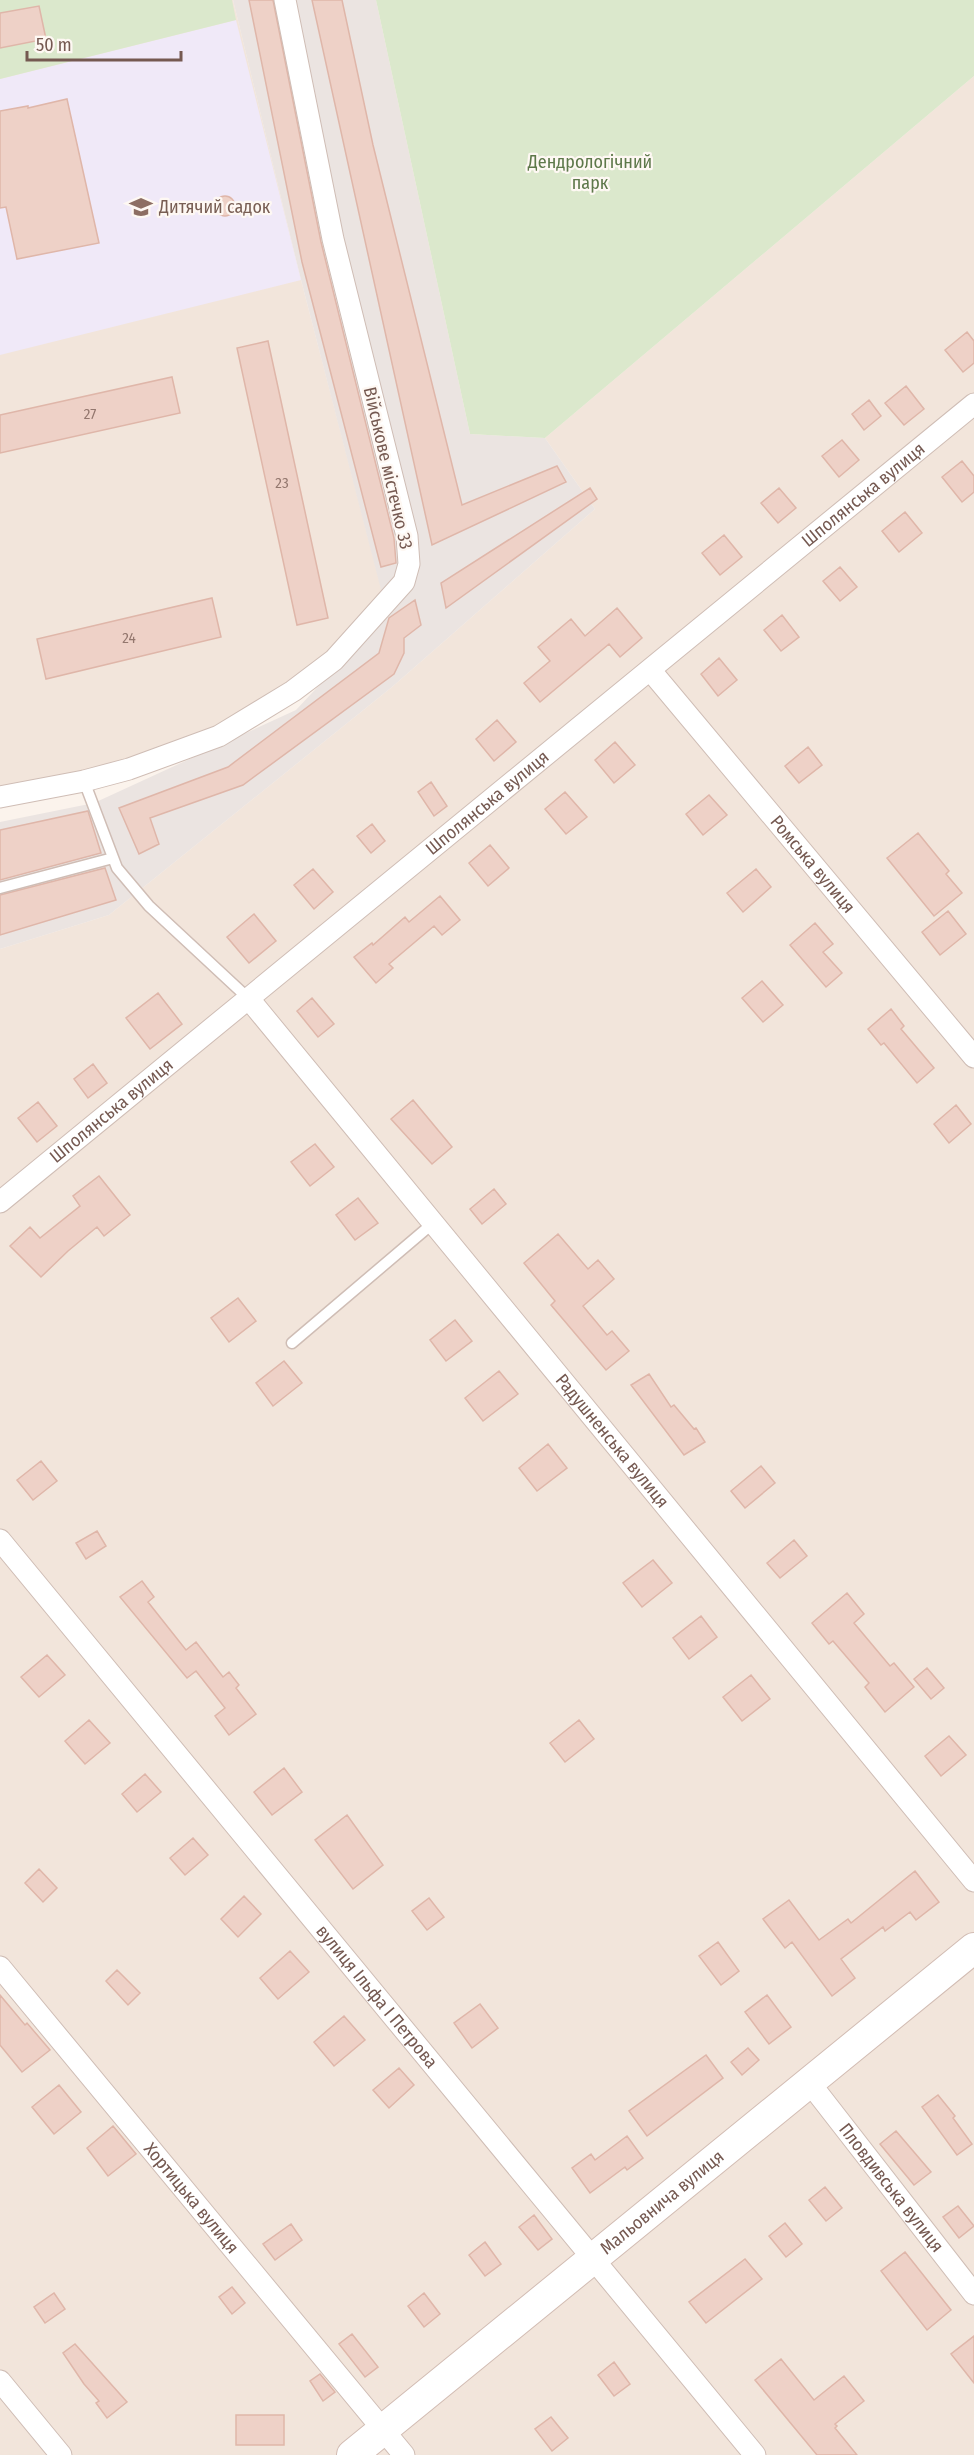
<svg xmlns="http://www.w3.org/2000/svg" width="974" height="2455" font-family="'Fira Sans Condensed',sans-serif">
  <style>
    .residential { fill: #f2e5db }
    .industrial { fill: #ebe4e1 }
    .education { fill: #f0e9f8 }
    .green { fill: #dbe8cc }
    .building { fill: #eed1c7; stroke: #dfb6a9; stroke-width: 1.5 }
    .lines { fill: none; stroke-linecap: round; stroke-linejoin: round }
    .lane-casing { stroke: #cfbdb5; stroke-width: 13 }
    .street-casing { stroke: #cfbdb5; stroke-width: 23 }
    .secondary-casing { stroke: #d2bcb3; stroke-width: 32 }
    .lane { stroke: #fff; stroke-width: 10 }
    .street { stroke: #fff; stroke-width: 21 }
    .secondary { stroke: #fff; stroke-width: 30 }
    .labels { text-anchor: middle; stroke-width: 4.5; stroke-linejoin: round; paint-order: stroke }
    .number-label { font-size: 15px; fill: #93776e }
    .park-label { font-size: 18px; fill: #5e784a; stroke: #fef8f3 }
    .education-label { font-size: 18px; fill: #785e54; stroke: #fef8f3; text-anchor: start }
    .street-label { font-size: 18px; fill: #755951; stroke: #fef8f3 }
  </style>
  <rect width="100%" height="100%" fill="#fbf3ec"/>
  <path class="residential" d="M0,0H233L301,280L385,603L368,624L219,736L0,797Z
    M974,76V2455H0V949L109,915L392,687L595,509L545,438Z"/>
  <path class="industrial" d="M233,0H376L470,434L545,438L595,509L392,687L109,915L0,949V822L94,803L296,710L387,613L301,280Z"/>
  <path class="education" d="M236,20L301,280L0,355V79Z"/>
  <path class="green" d="M0,0H232L236,20L0,79Z
    M376,0H974V76L545,438L470,434Z"/>
  <path class="building" d="M249,0H273L321,242L394,538L396,563L381,567L302,262Z
    M312,0H342L373,145L462,505L557,466L566,482L432,545Z
    M39,6L46,39L0,48V13Z
    M67,99L99,243L17,259L6,207L0,208V111L28,106V108Z
    M215 206a10 10 0 1 1 20 0a10 10 0 1 1-20 0Z
    M967,332L974,341V363L963,372L945,350Z
    M268,341L328,618L297,625L237,348Z
    M172,377L180,413L0,453V415Z
    M906,386L924,409L904,425L885,403Z
    M869,400L881,416L864,430L852,414Z
    M842,440L859,460L839,477L822,456Z
    M962,461L974,476V492L962,502L942,477Z
    M590,488L597,499L446,608L441,583Z
    M779,488L796,508L778,523L761,503Z
    M905,512L922,533L899,552L882,531Z
    M724,535L742,557L720,575L702,553Z
    M840,567L857,587L840,601L823,581Z
    M212,598L221,637L46,679L37,639Z
    M415,600L421,625L404,638V653L394,674L243,785L150,818L159,844L139,854L119,808L228,767L379,653L389,618Z
    M617,608L642,638L620,657L609,644L540,702L524,683L550,661L538,647L571,619L585,636Z
    M782,615L799,637L781,651L764,630Z
    M719,658L737,680L718,696L701,674Z
    M497,720L516,742L494,761L476,739Z
    M615,742L635,765L614,783L595,760Z
    M808,747L822,765L799,783L785,766Z
    M431,782L447,806L434,816L418,792Z
    M565,792L587,817L566,834L545,809Z
    M709,795L727,815L703,835L686,814Z
    M88,811L101,853L0,880V830Z
    M372,824L385,841L371,853L357,836Z
    M918,833L949,871L946,874L962,893L934,916L887,858Z
    M490,845L509,868L488,886L469,863Z
    M105,868L116,900L0,935V895Z
    M313,869L333,892L314,909L294,885Z
    M756,869L771,887L743,912L727,893Z
    M440,896L460,920L442,935L434,926L389,964L393,968L376,983L354,957L372,943L373,945L405,917L409,922Z
    M948,911L966,934L940,955L922,932Z
    M254,914L276,941L249,963L227,937Z
    M815,923L833,944L823,952L842,973L826,987L790,945Z
    M762,981L783,1005L763,1022L742,998Z
    M158,993L182,1024L150,1049L126,1018Z
    M312,998L334,1024L318,1037L297,1011Z
    M891,1009L904,1026L901,1029L934,1068L917,1083L884,1043L881,1045L868,1029Z
    M93,1064L107,1083L88,1098L74,1079Z
    M413,1100L452,1147L432,1164L391,1119Z
    M38,1102L57,1126L37,1142L18,1118Z
    M956,1105L971,1124L949,1143L934,1124Z
    M315,1144L334,1167L310,1186L291,1162Z
    M99,1176L130,1215L104,1236L97,1227L68,1251L41,1277L10,1246L30,1227L40,1238L80,1206L73,1196Z
    M494,1189L506,1204L482,1224L470,1209Z
    M358,1198L378,1223L355,1240L336,1215Z
    M558,1234L588,1269L598,1260L614,1279L583,1306L607,1335L612,1331L629,1351L606,1370L551,1305L555,1301L524,1263Z
    M238,1298L256,1321L229,1342L211,1318Z
    M455,1320L472,1341L446,1361L430,1340Z
    M284,1361L302,1383L273,1406L256,1383Z
    M499,1371L518,1394L483,1421L465,1398Z
    M649,1374L671,1407L674,1405L694,1429L696,1428L705,1442L684,1455L631,1385Z
    M548,1444L567,1468L537,1491L519,1468Z
    M41,1461L57,1481L33,1500L17,1480Z
    M761,1466L775,1483L745,1508L731,1491Z
    M97,1531L106,1546L86,1559L76,1543Z
    M794,1540L807,1556L780,1578L767,1563Z
    M653,1560L672,1583L642,1607L623,1583Z
    M142,1581L154,1597L148,1602L186,1650L196,1642L223,1677L229,1672L239,1685L236,1688L256,1714L229,1735L215,1716L225,1708L196,1671L187,1678L120,1597Z
    M847,1593L864,1614L854,1623L890,1666L894,1663L914,1687L885,1712L865,1687L869,1683L833,1641L829,1644L812,1623Z
    M701,1616L717,1637L689,1659L673,1638Z
    M47,1655L65,1675L39,1697L21,1677Z
    M927,1668L944,1688L931,1699L914,1679Z
    M751,1675L770,1699L742,1721L723,1697Z
    M89,1720L110,1743L85,1764L65,1741Z
    M579,1720L594,1739L565,1762L550,1743Z
    M949,1736L966,1755L941,1776L925,1756Z
    M284,1768L302,1792L272,1815L254,1792Z
    M145,1774L161,1792L137,1812L122,1794Z
    M347,1815L383,1865L353,1889L315,1840Z
    M193,1838L208,1855L185,1875L170,1858Z
    M39,1869L57,1888L43,1902L25,1883Z
    M915,1871L939,1902L916,1920L910,1912L885,1931L883,1927L841,1959L855,1978L832,1996L792,1942L785,1948L763,1919L789,1900L819,1940L848,1919L851,1923Z
    M244,1896L261,1914L238,1937L221,1919Z
    M429,1898L444,1917L427,1930L412,1911Z
    M718,1942L739,1971L721,1985L699,1956Z
    M290,1951L309,1972L278,1999L260,1978Z
    M117,1970L140,1993L128,2005L106,1981Z
    M0,1995L25,2025L27,2023L50,2050L22,2072L0,2045Z
    M767,1995L791,2027L769,2044L745,2012Z
    M480,2004L498,2028L472,2048L454,2023Z
    M344,2016L365,2040L334,2066L314,2042Z
    M748,2048L759,2060L742,2075L731,2062Z
    M706,2055L723,2078L647,2136L629,2111Z
    M399,2068L414,2085L389,2108L373,2090Z
    M59,2085L81,2112L54,2134L32,2107Z
    M938,2095L955,2116L953,2118L972,2144L957,2155L922,2107Z
    M113,2126L136,2154L108,2176L87,2148Z
    M896,2131L931,2172L914,2185L880,2144Z
    M627,2136L643,2158L627,2170L625,2167L590,2193L572,2168L591,2154L595,2160Z
    M825,2187L842,2208L826,2221L809,2200Z
    M958,2206L974,2226L959,2238L943,2217Z
    M534,2215L552,2239L538,2250L519,2227Z
    M785,2223L802,2244L786,2257L769,2236Z
    M291,2224L302,2240L275,2260L263,2244Z
    M485,2242L501,2264L485,2276L469,2255Z
    M905,2252L951,2310L927,2330L881,2271Z
    M745,2259L762,2279L706,2323L689,2302Z
    M232,2287L245,2303L232,2314L219,2297Z
    M54,2293L65,2309L45,2323L34,2307Z
    M424,2293L440,2314L424,2327L408,2306Z
    M352,2334L378,2367L365,2377L339,2344Z
    M974,2336V2383L951,2354Z
    M75,2344L127,2402L107,2418L96,2403L99,2401L84,2384L63,2353Z
    M781,2359L814,2400L844,2376L864,2401L835,2424L837,2426L835,2428L857,2455H817L755,2380Z
    M614,2362L630,2384L614,2396L598,2375Z
    M320,2374L335,2392L323,2401L310,2381Z
    M236,2415H284V2445H236Z
    M551,2417L568,2438L552,2451L535,2429Z"/>
  <g class="lines">
    <g class="lane-casing">
      <path id="lane" d="M84,781L117,868L149,906L249,999
        M0,888L113,858
        M292,1343L432,1224"/>
    </g>
    <g class="street-casing">
      <g id="street">
        <path id="s1" d="M651,671L974,1057"/>
        <path d="M0,797L84,781L129,769L219,736L293,691L334,660L404,582L409,564L407,536L333,239L285,0"/>
        <path id="s2" d="M249,999L974,1881"/>
        <path id="s3" d="M0,1202L974,404"/>
        <path id="s4" d="M0,1540L755,2455"/>
        <path id="s5" d="M0,1967L404,2455"/>
        <path id="s6" d="M809,2082L974,2294"/>
        <path d="M0,2381L61,2455"/>
      </g>
    </g>
    <g class="secondary-casing">
      <g id="secondary">
        <path id="s7" d="M352,2455L974,1948"/>
      </g>
    </g>
    <use href="#lane" class="lane"/>
    <use href="#street" class="street"/>
    <use href="#secondary" class="secondary"/>
  </g>
  <defs>
    <g id="school-bare" transform="scale(1.8)"><path d="M0-5L7-2L0 1L-7-2ZM-4 1L0 2.5L4 1V4Q0 6-4 4Z" fill="#8d6e63" stroke="#fef8f3" stroke-width="2.5" paint-order="stroke"/></g>
  </defs>
  <g fill-rule="evenodd">
    <use href="#school-bare" x="141" y="207"/>
  </g>
  <g class="labels">
    <g class="number-label">
      <text x="90" y="419">27</text>
      <text x="282" y="488">23</text>
      <text x="129" y="643">24</text>
    </g>
    <g class="park-label">
      <text x="590" y="168">Дендрологічний<tspan x="590" dy="21">парк</tspan></text>
    </g>
    <g class="education-label">
      <text x="159" y="213">Дитячий садок</text>
    </g>
    <g class="street-label">
      <text transform="translate(388 468) rotate(77)" y="6">Військове містечко 33</text>
      <text dy="6" stroke="none"><textPath href="#s3" startOffset="1116">Шполянська вулиця</textPath></text>
      <text dy="6" stroke="none"><textPath href="#s3" startOffset="630">Шполянська вулиця</textPath></text>
      <text dy="6" stroke="none"><textPath href="#s1" startOffset="252">Ромська вулиця</textPath></text>
      <text dy="6" stroke="none"><textPath href="#s3" startOffset="144">Шполянська вулиця</textPath></text>
      <text dy="6" stroke="none"><textPath href="#s2" startOffset="572">Радушненська вулиця</textPath></text>
      <text dy="6" stroke="none"><textPath href="#s4" startOffset="592">вулиця Ільфа І Петрова</textPath></text>
      <text dy="6" stroke="none"><textPath href="#s6" startOffset="134">Пловдивська вулиця</textPath></text>
      <text dy="6" stroke="none"><textPath href="#s5" startOffset="300">Хортицька вулиця</textPath></text>
      <text dy="6" stroke="none"><textPath href="#s7" startOffset="400">Мальовнича вулиця</textPath></text>
    </g>
  </g>
  <path d="M27 51v9h154v-9" fill="none" stroke="#755951" stroke-width="3"/>
  <text x="36" y="51" font-size="18" fill="#755951" stroke="#fef8f3" stroke-width="4.5" paint-order="stroke">50 m</text>
</svg>
